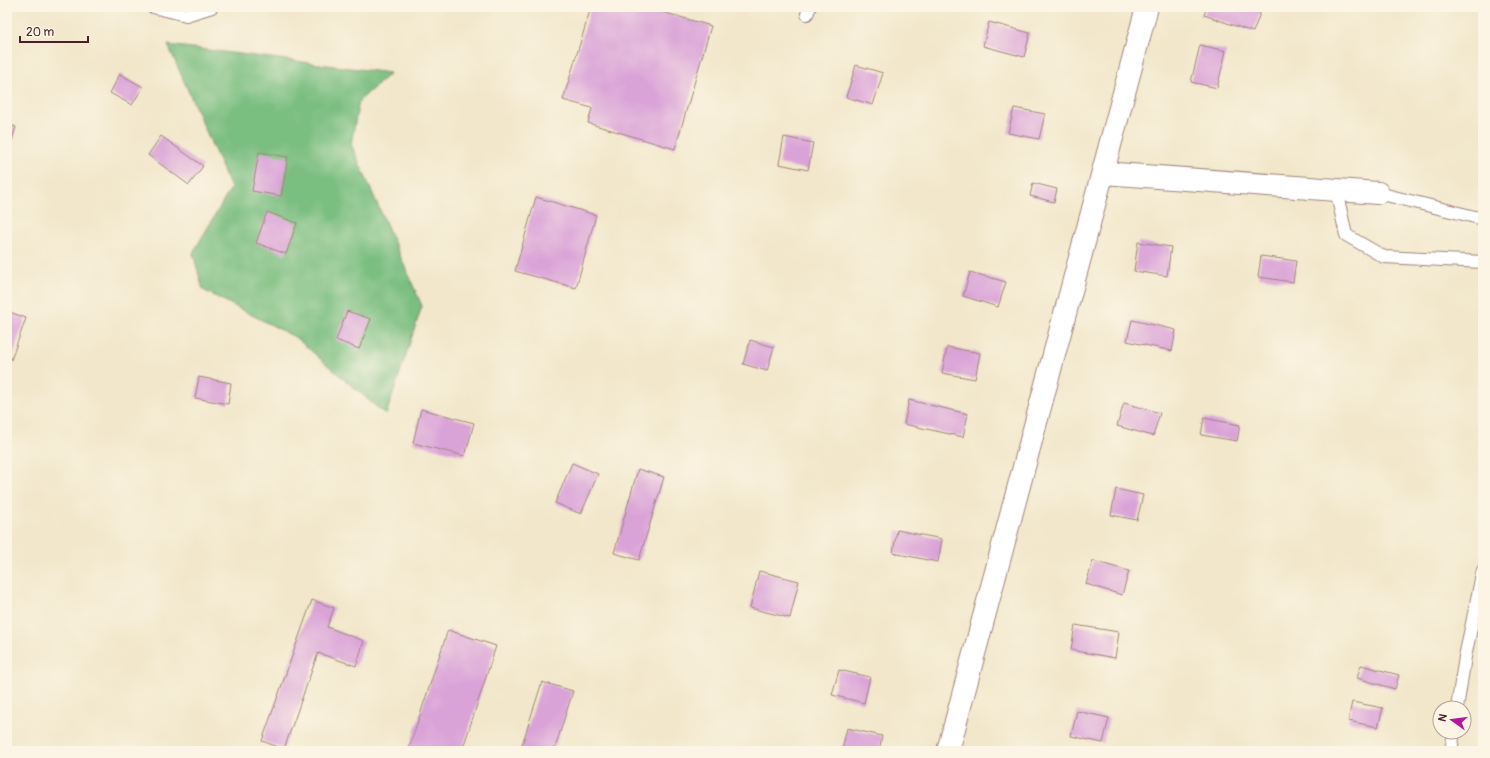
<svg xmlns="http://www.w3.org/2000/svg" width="1490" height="758" font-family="Pangolin,sans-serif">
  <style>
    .forest { fill: #7abe80; stroke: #626e56 }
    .building { fill: #daa3d8 }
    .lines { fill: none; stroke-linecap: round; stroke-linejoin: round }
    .service-casing { stroke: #9e837b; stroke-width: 14 }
    .minor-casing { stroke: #9e837b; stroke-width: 24 }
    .tertiary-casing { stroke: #9e837b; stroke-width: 24 }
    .service { stroke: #fff; stroke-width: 12 }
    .minor { stroke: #fff; stroke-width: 22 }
    .tertiary { stroke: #fff; stroke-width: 22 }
  </style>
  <rect width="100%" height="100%" fill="#fcf5e5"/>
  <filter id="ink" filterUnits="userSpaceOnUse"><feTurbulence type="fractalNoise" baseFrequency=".025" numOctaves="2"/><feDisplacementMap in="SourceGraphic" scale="8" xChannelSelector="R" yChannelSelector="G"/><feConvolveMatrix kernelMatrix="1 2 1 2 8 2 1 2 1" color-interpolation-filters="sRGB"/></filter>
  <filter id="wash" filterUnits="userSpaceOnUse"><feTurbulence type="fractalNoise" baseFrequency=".012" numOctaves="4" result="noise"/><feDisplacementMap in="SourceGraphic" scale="16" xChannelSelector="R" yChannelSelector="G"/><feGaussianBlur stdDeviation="0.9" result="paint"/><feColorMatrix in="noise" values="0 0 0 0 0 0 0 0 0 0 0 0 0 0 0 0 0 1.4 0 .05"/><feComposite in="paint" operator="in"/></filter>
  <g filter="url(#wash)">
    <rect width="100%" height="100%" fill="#f2e7cb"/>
    <path class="forest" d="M168,45L390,73L359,101L351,144L422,306L386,415L295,337L203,290L193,253L231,188Z"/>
    <g id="blocks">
      <path class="building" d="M591,7H645L711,26L675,149L588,123L592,108L563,100Z
        M1207,7H1258L1262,8L1253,32L1204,15Z
        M989,22L1030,33L1024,57L983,46Z
        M1200,45L1226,51L1217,88L1191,82Z
        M856,65L883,73L873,105L846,97Z
        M120,74L143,87L132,105L110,93Z
        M1014,108L1045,114L1039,139L1008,133Z
        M7,124L16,127L8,154L7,153Z
        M161,136L203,166L189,185L148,155Z
        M784,137L813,143L808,170L779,164Z
        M259,152L288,157L281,196L252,191Z
        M1033,183L1057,189L1054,202L1030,196Z
        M536,197L596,215L576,288L515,271Z
        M267,212L297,223L286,254L256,243Z
        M1138,242L1171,247L1167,276L1134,271Z
        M1261,256L1296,261L1293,282L1258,277Z
        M970,272L1006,282L998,307L963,296Z
        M7,311L26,318L11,360L7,358Z
        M347,311L371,319L359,349L336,340Z
        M1132,320L1176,330L1172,351L1127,341Z
        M750,340L774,347L767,371L743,364Z
        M947,347L980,353L975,379L942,373Z
        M199,377L231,383L228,404L195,398Z
        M909,400L968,414L963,437L904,424Z
        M1124,403L1160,413L1153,436L1117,426Z
        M421,409L474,423L465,456L413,443Z
        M1204,418L1240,425L1237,441L1201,435Z
        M572,463L598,474L581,514L555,503Z
        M638,469L664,477L639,560L614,553Z
        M1116,489L1143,495L1137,520L1111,515Z
        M897,530L942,539L938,562L893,553Z
        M1093,561L1129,571L1122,595L1086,584Z
        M759,571L799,581L790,618L750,608Z
        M312,600L334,608L327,627L364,641L356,666L318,653L284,749L262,741Z
        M1075,625L1119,632L1115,658L1071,650Z
        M448,630L496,646L462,751H408Z
        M1361,665L1399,675L1395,689L1357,678Z
        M839,670L870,677L864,703L832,695Z
        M542,682L573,691L554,751H520Z
        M1352,702L1383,708L1378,727L1348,721Z
        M1077,711L1109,718L1103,743L1071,736Z
        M847,728L882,736L879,751L842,750Z"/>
    </g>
  </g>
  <g filter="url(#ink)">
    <use href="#blocks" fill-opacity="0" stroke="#9e837b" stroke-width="1"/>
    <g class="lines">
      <g class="service-casing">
        <path id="service" d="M153,7L186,15L212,7
          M807,14L810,7
          M1336,190L1346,235L1384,257L1483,262
          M1378,193L1483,219
          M1457,708L1465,657L1483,570
          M1451,751L1454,732"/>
      </g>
      <g class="minor-casing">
        <path id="minor" d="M1103,173L1378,193"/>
      </g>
      <g class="tertiary-casing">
        <path id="tertiary" d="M948,751L1147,7"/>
      </g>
      <use href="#service" class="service"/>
      <use href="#minor" class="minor"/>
      <use href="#tertiary" class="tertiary"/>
    </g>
  </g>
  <rect width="1490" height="758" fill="none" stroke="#fcf5e5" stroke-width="24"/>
  <g transform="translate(1452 720) rotate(284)"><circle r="19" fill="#fcf5e5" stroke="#b59f9b"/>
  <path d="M0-3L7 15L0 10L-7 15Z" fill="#b5179e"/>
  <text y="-6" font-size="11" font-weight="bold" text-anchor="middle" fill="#4a1f2b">N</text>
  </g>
  <path d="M20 36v6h68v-6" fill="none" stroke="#4a1f2b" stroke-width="2"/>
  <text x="26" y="36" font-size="12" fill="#4a1f2b" stroke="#fcf5e5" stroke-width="3" paint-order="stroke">20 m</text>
</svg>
